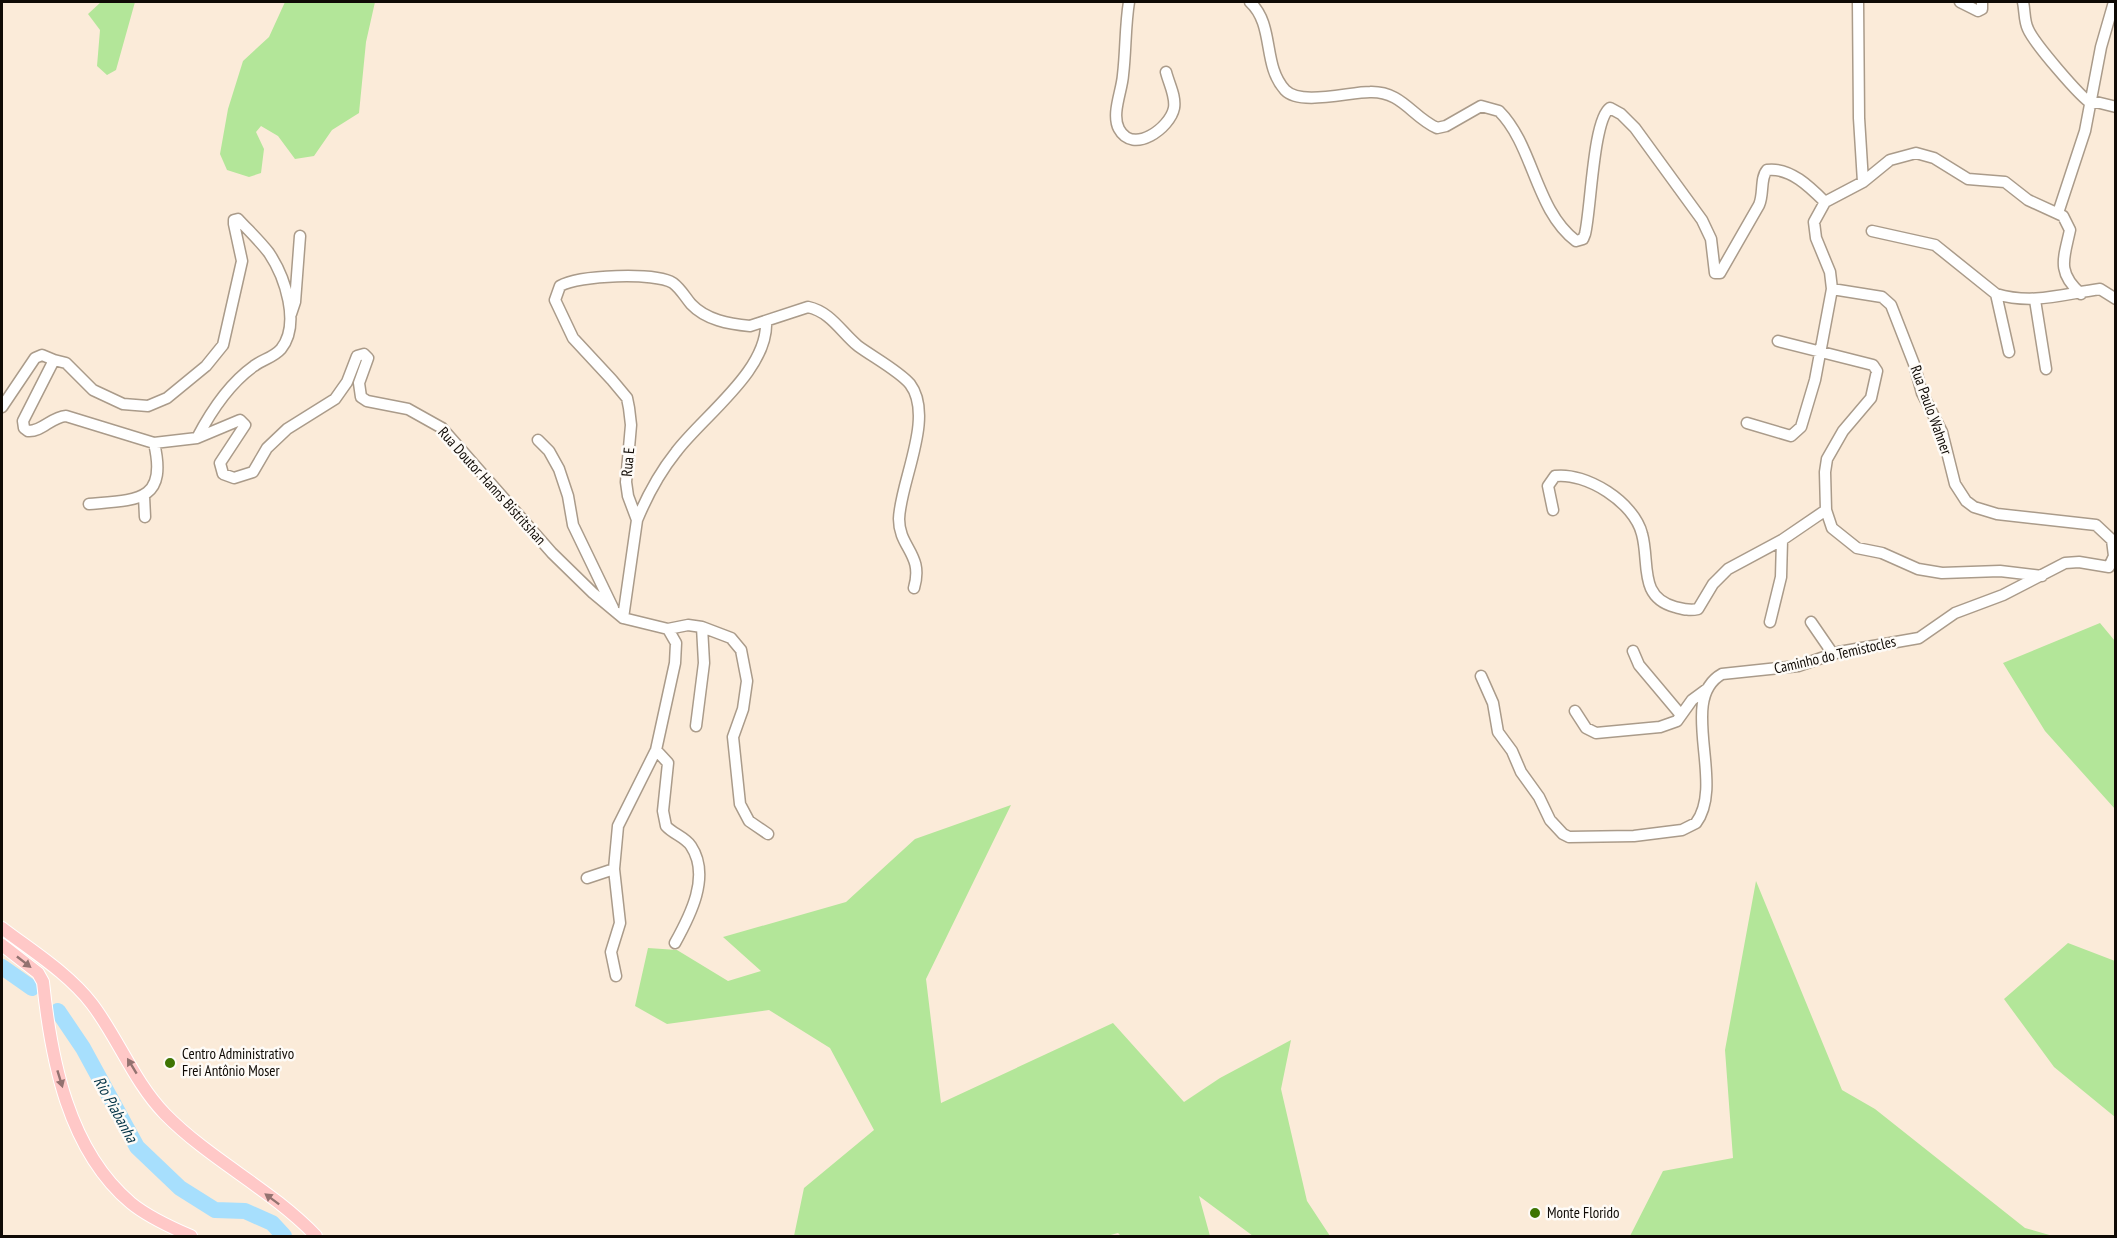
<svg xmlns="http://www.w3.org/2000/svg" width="2117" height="1238" font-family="'PT Sans Narrow',sans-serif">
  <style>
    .green { fill: #b3e699 }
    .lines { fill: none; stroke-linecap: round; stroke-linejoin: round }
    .river { stroke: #a7dffd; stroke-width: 16 }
    .minor-casing { stroke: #aa9b8a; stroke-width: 13 }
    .major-casing { stroke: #fff; stroke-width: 14 }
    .minor { stroke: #fff; stroke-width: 10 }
    .major { stroke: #ffc8c7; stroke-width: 12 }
    .oneway { fill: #937270 }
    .poi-dot { fill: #3e7503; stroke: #fefbf7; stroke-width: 2 }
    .labels { text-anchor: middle; stroke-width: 5; stroke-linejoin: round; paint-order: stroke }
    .street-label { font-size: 15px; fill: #0f0a05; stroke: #fefbf7 }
    .poi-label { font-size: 15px; fill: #0f0a05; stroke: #fefbf7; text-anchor: start }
    .water-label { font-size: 16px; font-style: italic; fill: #043447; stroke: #fefbf7 }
  </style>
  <rect width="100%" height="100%" fill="#fbebd9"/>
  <path class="green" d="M101,2H135L116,70L107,75L97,66L100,30L88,14Z
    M285,2H375L366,42L359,113L332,130L314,156L295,159L278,136L261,126L256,132L264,149L261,173L249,177L227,170L220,154L228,109L243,61L269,37Z
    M2100,623L2115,641V809L2045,731L2003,663Z
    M1011,805L926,979L941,1103L1113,1023L1184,1102L1220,1078L1291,1040L1281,1089L1307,1201L1330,1236H1253L1199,1196L1210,1236H1121L1118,1233L1107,1236H794L804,1188L874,1130L830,1048L769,1010L667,1024L635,1006L648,948L677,950L728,981L761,971L723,937L846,902L915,839Z
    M1756,881L1842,1090L1875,1109L2025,1228L2053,1236H1630L1663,1171L1733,1158L1725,1050Z
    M2068,943L2115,961V1117L2054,1067L2004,999Z"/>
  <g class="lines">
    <path class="river" d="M2,967L32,988
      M58,1011L83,1048L137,1147L180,1188L215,1210L245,1211L272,1223L284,1236"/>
    <g class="minor-casing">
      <path id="minor" d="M1129,2C1125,26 1126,50 1123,75C1122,91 1111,114 1119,129C1133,155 1170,128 1174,108C1176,96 1169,84 1166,72
        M1250,2C1275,25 1262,65 1285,90C1300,106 1349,92 1370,92C1402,91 1412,117 1437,128L1446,126L1481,106L1499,111C1534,146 1535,210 1576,241L1583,239L1585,234C1591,210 1593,119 1610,108L1621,114L1635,128L1702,220L1711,239L1715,273H1720L1759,205C1764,194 1760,178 1767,170C1790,167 1810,187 1825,202
        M1858,2L1859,118L1863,182
        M1960,2L1978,11L1982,9V2
        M2023,2C2025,11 2024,21 2028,29C2034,43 2080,97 2092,104
        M2092,101L2116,107
        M2058,213L2085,131L2101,47L2114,2
        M1872,231L1935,245L1996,294L2009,352
        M1832,289L1882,297L1891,305L1914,364L1922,393L1942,432L1955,484L1966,501L1974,507L1997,514L2096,525L2112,540L2114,556L2109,567
        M1996,294C2033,305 2063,294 2100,289L2116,299
        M2035,300L2046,369
        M291,314L295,302L300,236
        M54,360L66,363L93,390L123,404L148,406L167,398L206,366L223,345L242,261L234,224V220L238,219C248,230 260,241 269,253C285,277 301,324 281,349C273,358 263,359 254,366C230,383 210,413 197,438
        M2,407L35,358L42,355L54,360L23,421L24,428L28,431C42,432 51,417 66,416L154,443L197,438L240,420L245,425L220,463L223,474L234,478L253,472L267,448L287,429L335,399L347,382L357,356L364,354L368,358L359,383L361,397L367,401L408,409L442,428L552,553L593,593L623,618L668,629L676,643L675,663L656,750L618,826L614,869L620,923L611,952L616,976
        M1747,423L1791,436L1801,427L1815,380L1832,289L1830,272L1816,238L1814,222L1825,202L1863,182L1890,160L1916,153L1934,158L1968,179L2005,182L2028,200L2063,216L2070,230C2064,258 2056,272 2081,294
        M538,440L549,451L559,469L568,496L573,525L613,608
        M144,496L145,517
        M89,504C137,500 168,502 154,443
        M1553,510L1548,486L1555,476C1586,472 1634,502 1642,534C1650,563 1638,597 1675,607C1683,609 1689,611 1698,609L1713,584L1728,569L1782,540L1826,510L1825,472L1827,459L1843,431L1871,398L1877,371L1873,365L1778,341
        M1826,510L1832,528L1857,548L1882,553L1918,569L1942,573L2000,571L2042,576
        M637,520C647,496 660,472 676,452C703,416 769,370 766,321
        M623,618L637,520L628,496L626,482L631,425L629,408L627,398L612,380L573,338L555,300L560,286C579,275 655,272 673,283C681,289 685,297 691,304C706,320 729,324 750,326L808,307C831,312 841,332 858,346C873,357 899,371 910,384C935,417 900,482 899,519C899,548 924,554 914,588
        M1770,622L1781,577L1782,540
        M1811,622L1833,654
        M702,627L731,638L741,650L747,681L743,709L733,737L740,804L749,821L768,834
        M668,629L688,625L702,627L704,663L696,726
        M1633,651L1639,665L1681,715
        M1481,676L1493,703L1498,732L1512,751L1521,772L1539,797L1550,820L1563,834L1569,837L1634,836L1682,830L1696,823C1726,783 1677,699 1722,674L1798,666L1839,652L1919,638L1955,613L2003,595L2065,563L2079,562L2109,567
        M1575,711L1586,728L1596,733L1660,727L1677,721L1692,700L1707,689
        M656,750L668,763L663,811L666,826C673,834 685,837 691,846C711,876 690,916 675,943
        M587,878L614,869"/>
    </g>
    <g class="major-casing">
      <path id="major" d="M2,928C32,951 68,973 92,1004C118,1038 134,1082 165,1114C210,1160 271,1189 316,1236
        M2,945L38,973L43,982C51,1059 68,1150 131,1203C148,1217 170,1227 191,1236"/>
    </g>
    <use href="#minor" class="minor"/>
    <use href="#major" class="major"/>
  </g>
  <defs><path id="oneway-solid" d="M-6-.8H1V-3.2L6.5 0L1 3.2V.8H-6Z" transform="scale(1.5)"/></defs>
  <g class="oneway">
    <use href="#oneway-solid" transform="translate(24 962) rotate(38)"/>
    <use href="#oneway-solid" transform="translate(132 1066) rotate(-121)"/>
    <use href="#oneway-solid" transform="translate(60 1079) rotate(73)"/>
    <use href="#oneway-solid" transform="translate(272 1199) rotate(-143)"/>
  </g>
  <g class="poi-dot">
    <circle cx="170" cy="1063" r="6"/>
    <circle cx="1535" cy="1213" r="6"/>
  </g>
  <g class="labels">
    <g class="street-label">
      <text transform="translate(1931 410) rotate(70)" y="5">Rua Paulo Wahner</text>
      <text transform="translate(628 462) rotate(-85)" y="5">Rua E</text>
      <text transform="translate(492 486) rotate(48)" y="5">Rua Doutor Hanns Bistritshan</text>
      <text transform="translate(1835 655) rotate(-13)" y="5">Caminho do Temistocles</text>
    </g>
    <g class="poi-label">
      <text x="182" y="1059">Centro Administrativo<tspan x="182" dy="17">Frei Antônio Moser</tspan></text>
      <text x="1547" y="1218">Monte Florido</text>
    </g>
    <g class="water-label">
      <text transform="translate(116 1109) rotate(61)" y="6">Rio Piabanha</text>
    </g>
  </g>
  <rect width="2117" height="1238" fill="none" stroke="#0f0a05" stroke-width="6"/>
</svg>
